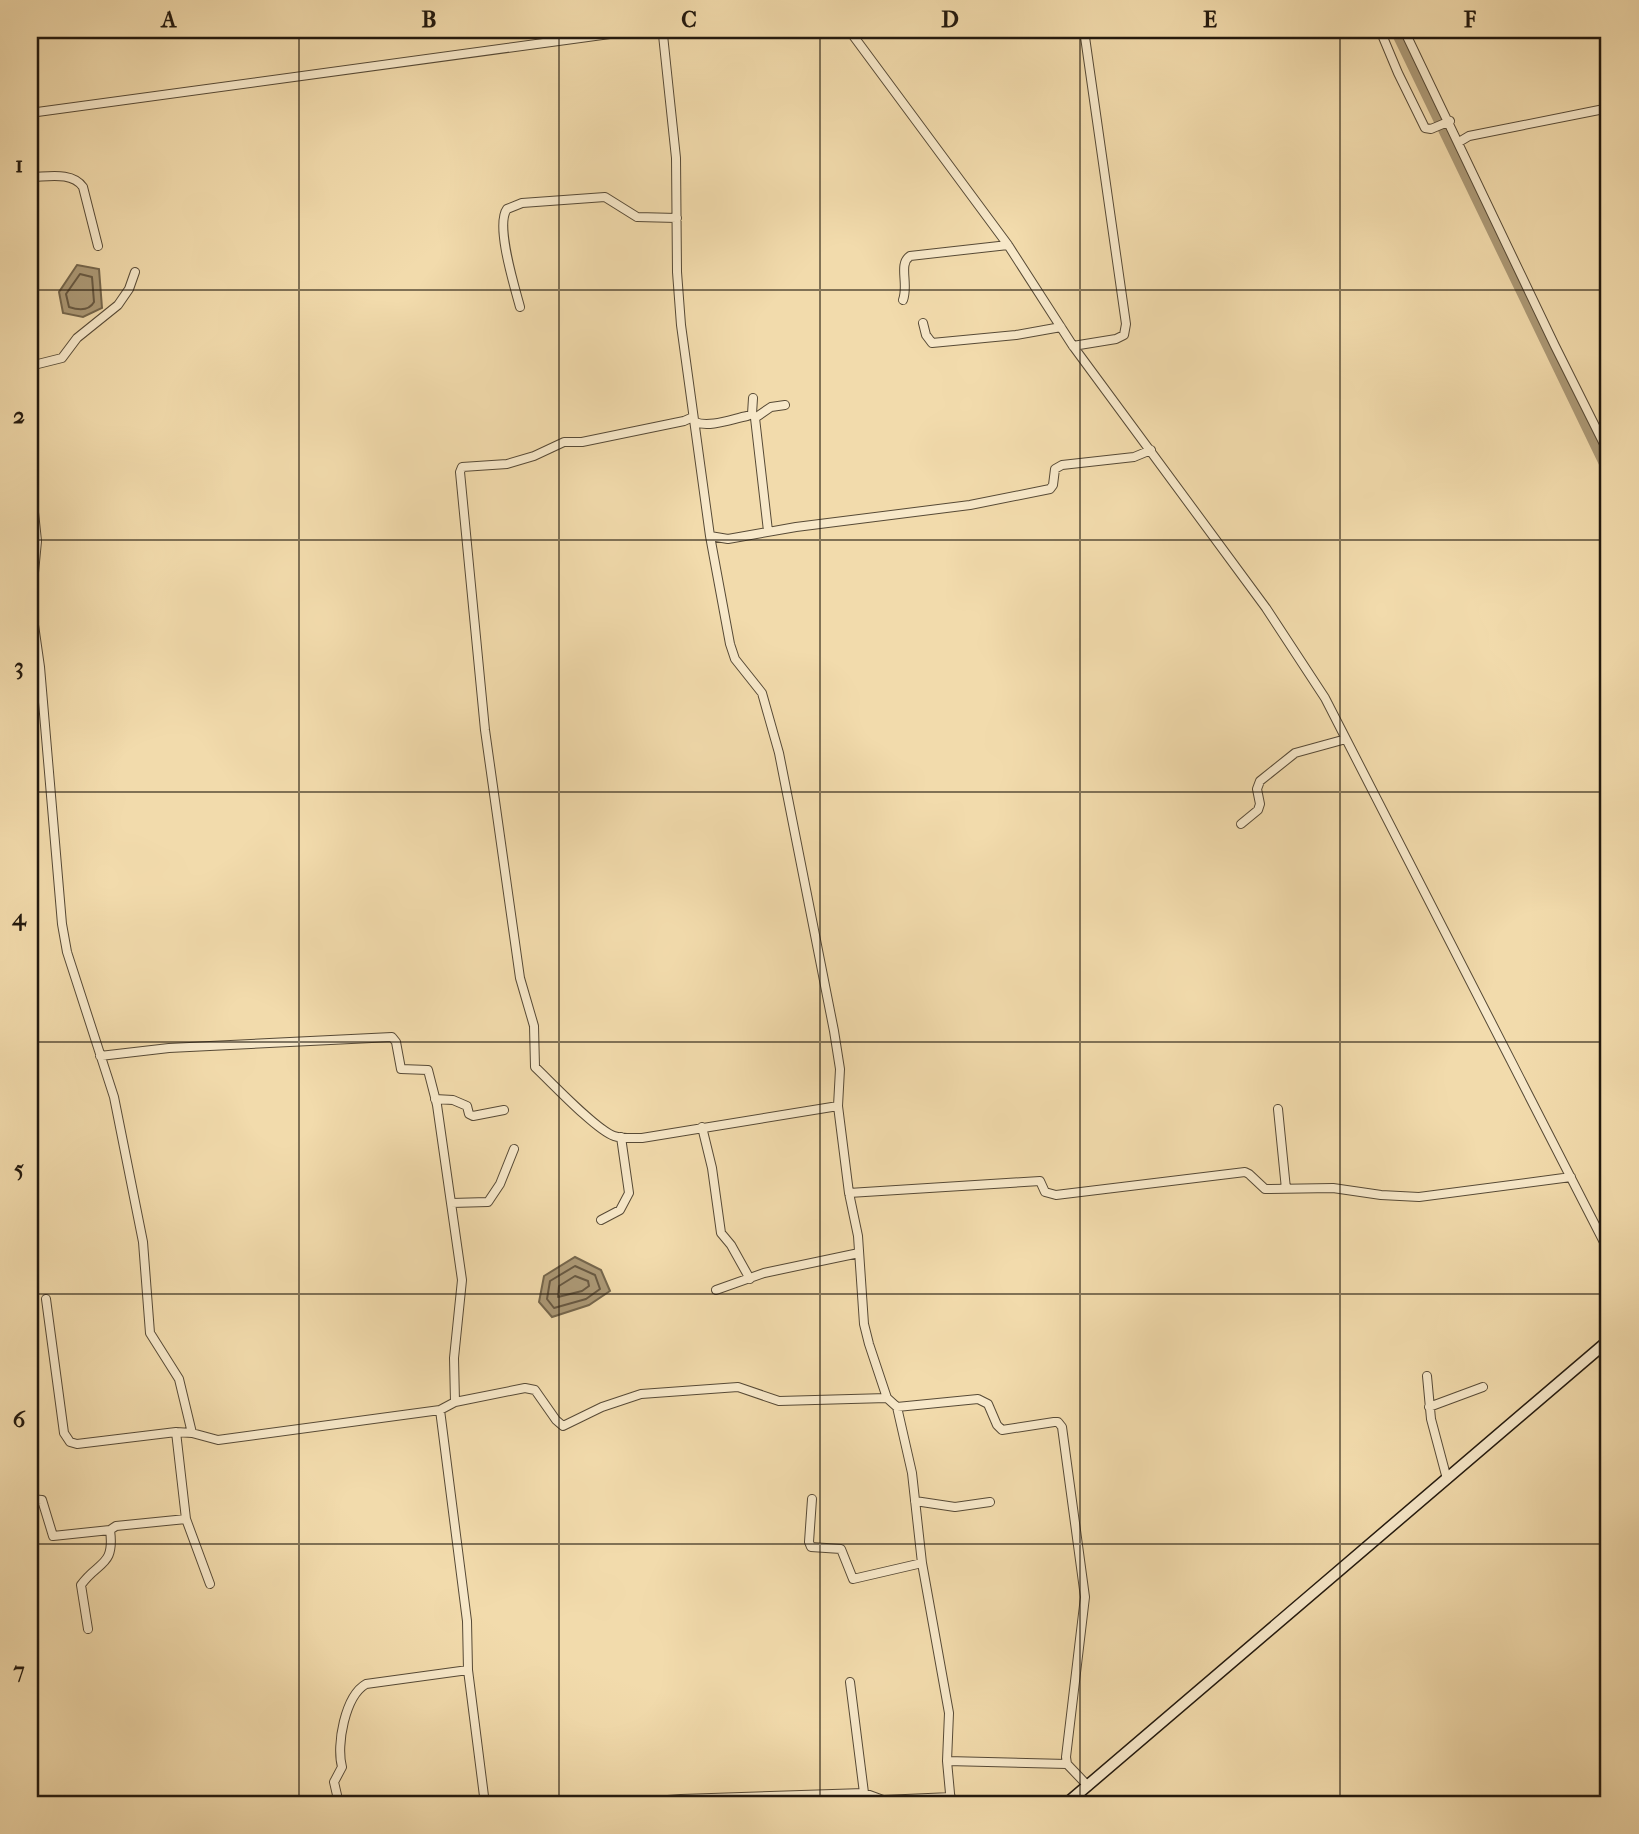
<svg xmlns="http://www.w3.org/2000/svg" width="1639" height="1834" font-family="'IM FELL French Canon',serif">
  <style>
    .water { fill: #ac9976; stroke: #75664c; stroke-width: 2 }
    .lines { fill: none; stroke-linecap: round; stroke-linejoin: round }
    .shore { stroke: #685942; stroke-width: 2 }
    .canal { stroke: #ac9976; stroke-width: 10 }
    .street-casing { stroke: #574a36; stroke-width: 10 }
    .secondary-casing { stroke: #23190e; stroke-width: 13 }
    .street { stroke: #f7e8c9; stroke-width: 8 }
    .secondary { stroke: #f7e8c9; stroke-width: 10 }
    .grid { fill: none; stroke: #23190e; stroke-width: 2; stroke-opacity: 0.55 }
    .neatline { fill: none; stroke: #23190e; stroke-width: 2.5 }
    .grid-label { font-size: 23px; text-anchor: middle; font-weight: bold; fill: #23190e }
  </style>
  <rect width="100%" height="100%" fill="#f2dbac"/>
  <filter id="stains"><feTurbulence type="fractalNoise" baseFrequency=".00286" numOctaves="4"/><feColorMatrix values="0 0 0 0 .2 0 0 0 0 .09 0 0 0 0 .02 0 0 0 .5 -.17"/></filter>
  <radialGradient id="worn" r=".72"><stop offset=".6" stop-color="#630" stop-opacity="0"/><stop offset="1" stop-color="#630" stop-opacity=".3"/></radialGradient>
  <path class="water" d="M77,265L99,269L102,308L83,317L63,313L59,292Z
    M575,1257L601,1270L610,1291L589,1305L552,1317L539,1302L544,1276Z"/>
  <g class="lines">
    <path class="shore" d="M80,274L92,277L94,302C89,311 78,310 69,307L66,294Z
      M575,1266L595,1275L600,1289L586,1299L554,1308L547,1299L550,1281Z
      M575,1276L588,1281L589,1286L582,1291L558,1297L559,1286Z"/>
    <path class="canal" d="M1395,30L1609,474"/>
    <g class="street-casing">
      <path id="street" d="M660,30L663,35L676,158L677,272L681,325L710,536L728,539L796,527L970,505L1050,489L1053,485L1055,469L1062,465L1134,457L1151,450
        M849,30L1008,245L1073,346L1266,608L1325,698L1609,1252
        M1380,30L1398,73L1425,128L1431,129L1450,121
        M1404,30L1555,346L1609,454
        M30,113L639,30
        M1459,142L1469,136L1609,108
        M30,177C47,177 72,171 83,187L98,246
        M903,300C909,284 898,264 910,256L1008,245
        M520,307C515,288 495,225 507,209L522,203L605,197L637,217L677,218
        M923,323L926,335L932,343L1016,335L1061,327
        M1073,346L1116,339L1124,335L1126,324L1084,30
        M30,366L62,358L77,338L118,305L129,289L135,272
        M693,417L684,421L582,442H564L534,456L507,464L462,467L460,472L485,730L520,978L534,1026L535,1067C551,1082 596,1130 614,1136C622,1139 633,1138 642,1138L838,1106
        M695,422C709,428 732,419 747,416L752,414L753,398
        M30,474L37,541L31,604L40,667L62,924L67,952L114,1097L143,1242L150,1333L179,1379L192,1433L218,1440L440,1410L467,1621L468,1670L485,1804
        M768,531L755,418L771,407L785,405
        M710,536L730,644L735,659L762,693L779,753L834,1031L840,1069L838,1106L849,1193L858,1236L864,1324L869,1344L887,1398L897,1407L912,1473L922,1563L949,1713L947,1761L951,1804
        M1241,824L1258,810L1260,804L1257,789L1260,781L1295,753L1346,739
        M100,1056L169,1048L392,1037L396,1042L401,1069L428,1070L437,1105L462,1280L454,1358L455,1402
        M435,1099L453,1100L467,1106L469,1114L473,1116L504,1110
        M1278,1109L1286,1189
        M702,1127L712,1168L721,1233L731,1245L750,1279
        M849,1193L1040,1181L1045,1192L1056,1195L1245,1172L1249,1174L1265,1189L1333,1188L1381,1195L1419,1197L1571,1177
        M451,1203L488,1202L500,1184L514,1149
        M601,1220L620,1210L629,1193L621,1137
        M716,1290L764,1273L859,1253
        M46,1299L64,1433L70,1442L77,1444L176,1432L192,1433
        M1427,1376L1431,1419L1447,1479
        M897,1407L978,1399L988,1404L997,1425L1002,1430L1054,1422H1058L1062,1427L1085,1597L1066,1757L1067,1764L1088,1786
        M1429,1407L1483,1387
        M440,1410L455,1402L525,1388L535,1390L556,1420L563,1426L602,1407L641,1394L738,1387L779,1401L887,1398
        M176,1432L186,1519L210,1584
        M30,1499L42,1500L53,1536L110,1530
        M812,1499L809,1542L811,1547L841,1549L853,1579L922,1563
        M915,1501L955,1507L990,1502
        M88,1629L81,1585C98,1561 115,1567 110,1530L116,1526L186,1519
        M850,1682L864,1793
        M947,1761L1067,1764
        M337,1795L334,1782L342,1767C336,1745 345,1696 366,1684L468,1670
        M614,1804L681,1799L864,1793L883,1800L951,1797"/>
    </g>
    <g class="secondary-casing">
      <path id="secondary" d="M1066,1804L1609,1340"/>
    </g>
    <use href="#street" class="street"/>
    <use href="#secondary" class="secondary"/>
  </g>
  <path class="grid" d="M299,30V1804M559,30V1804M820,30V1804M1080,30V1804M1340,30V1804M30,290H1609M30,540H1609M30,792H1609M30,1042H1609M30,1294H1609M30,1544H1609"/>
  <rect width="1639" height="1834" fill="none" stroke="#f2dbac" stroke-width="77"/>
  <rect x="38" y="38" width="1562" height="1758" class="neatline"/>
  <g class="grid-label">
    <text x="169" y="27">A</text>
    <text x="429" y="27">B</text>
    <text x="689" y="27">C</text>
    <text x="950" y="27">D</text>
    <text x="1210" y="27">E</text>
    <text x="1470" y="27">F</text>
    <text x="19" y="172">1</text>
    <text x="19" y="423">2</text>
    <text x="19" y="674">3</text>
    <text x="19" y="925">4</text>
    <text x="19" y="1176">5</text>
    <text x="19" y="1427">6</text>
    <text x="19" y="1678">7</text>
  </g>
  <rect width="100%" height="100%" filter="url(#stains)"/>
  <rect width="100%" height="100%" fill="url(#worn)"/>
</svg>
